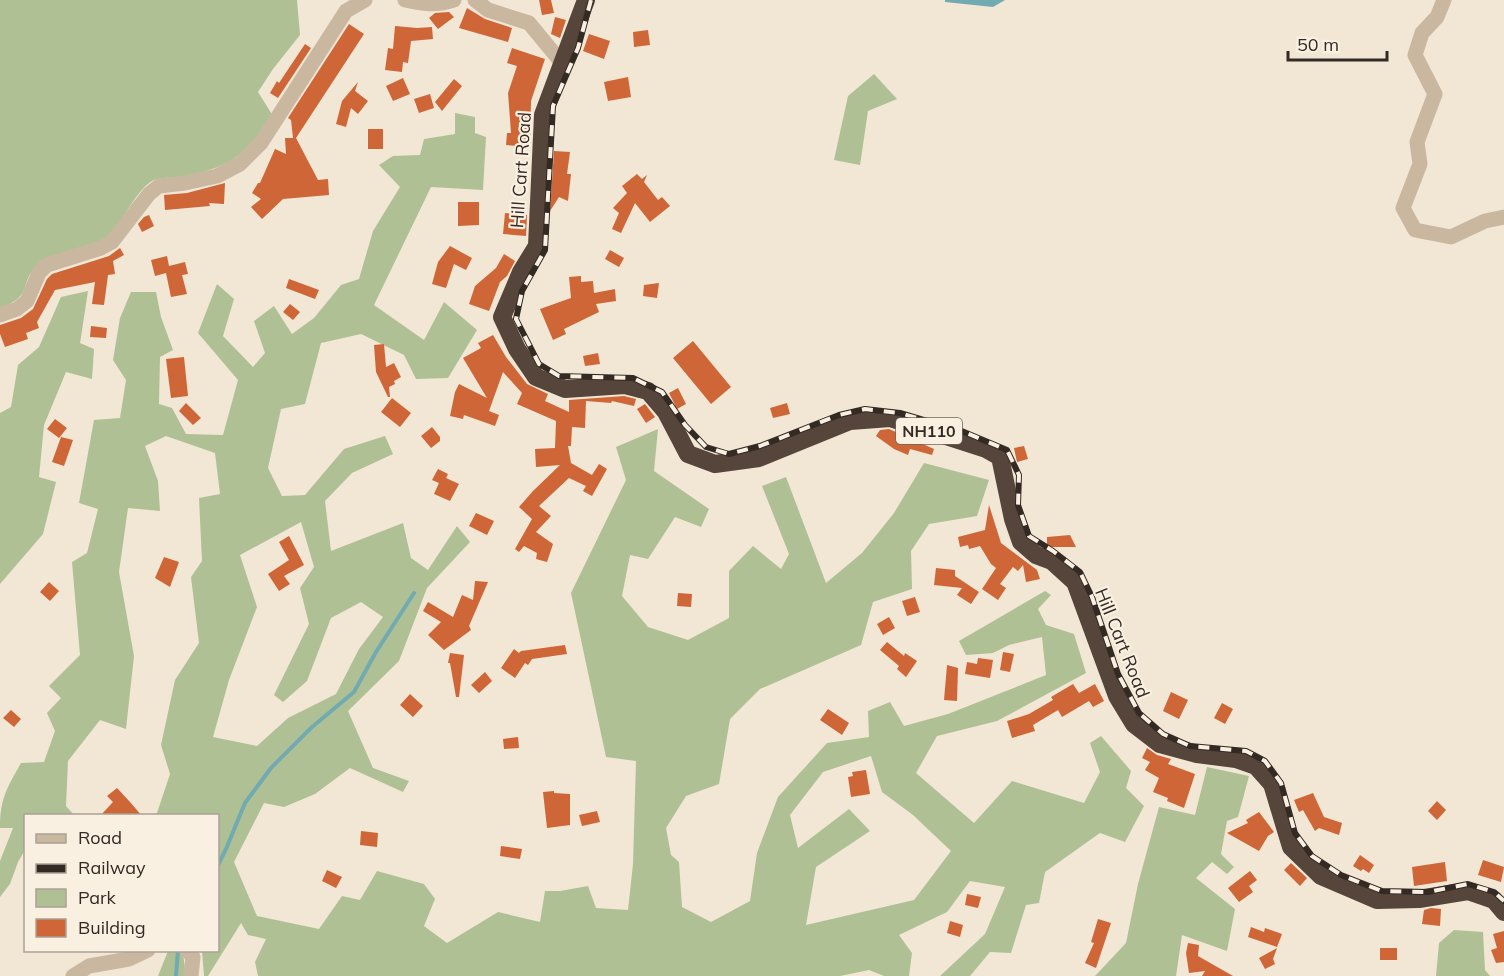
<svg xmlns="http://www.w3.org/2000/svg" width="1504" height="976" font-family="Mulish,sans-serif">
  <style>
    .green { fill: #afc194; fill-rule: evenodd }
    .water { fill: #72aab1 }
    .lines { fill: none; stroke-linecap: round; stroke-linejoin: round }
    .stream { stroke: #72aab1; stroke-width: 4 }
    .building { fill: #ce6637 }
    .street { stroke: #cab7a0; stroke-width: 15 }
    .highway { stroke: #55453a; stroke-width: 18 }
    .rail-casing { stroke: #342a24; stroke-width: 6 }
    .rail { stroke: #faf0e1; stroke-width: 4; stroke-dasharray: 11; stroke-linecap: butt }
    .labels { text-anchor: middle; stroke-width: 4.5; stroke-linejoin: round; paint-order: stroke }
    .shield { fill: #faf0e1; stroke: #6f655d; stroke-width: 1.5 }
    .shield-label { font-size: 16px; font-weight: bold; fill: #342a24 }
    .street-label { font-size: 18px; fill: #342a24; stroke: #faf0e1 }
  </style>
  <rect width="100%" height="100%" fill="#f2e6d5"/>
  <path class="green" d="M0,0H297L300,35L273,69L258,92L273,116C245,157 230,167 181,177C173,178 162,177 154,180C137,188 122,223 108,237C93,250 58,251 40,264C17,280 36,296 0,308Z
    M874,74L897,99L868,111L860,165L834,160L848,96Z
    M455,113L475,117V133L486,137L483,190L431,187L374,305L424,340L444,302L477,330L448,378L416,379L404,355L361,334L321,343L305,404L281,409L268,468L282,496L305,495L344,449L385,436L393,454L352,473L325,501L331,551L403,523L411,558L428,570L457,526L470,542L427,588L399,661L348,711L373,768L409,781L403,792L350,768L315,794L284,807L264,803L234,862L257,916L319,929L342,896L360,900L377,871L424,884L435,899L424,926L447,943L498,912L540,922L545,891H560L588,886L596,908L628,910L633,864L636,761L606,757L571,593L626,480L616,447L658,429L654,471L709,509L701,527L675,517L648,559L630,555L622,596L648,627L688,640L729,618V571L753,546L781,569L789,554L762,486L786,477L826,583L862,553L894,513L924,463L989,480L977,516L929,524L911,551L912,589L873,602L861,645L760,689L730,719L719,784L686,796L666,828L671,855L679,862L682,907L711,922L750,901L757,853L778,797L827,743L869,737L868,711L890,702L904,726L948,714L1046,675L1042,637L1009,645L993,653L966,655L959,641L1045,591L1051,595L1038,609L1046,625L1074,634L1086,673L997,721L937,736L916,773L974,823L1012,781L1084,803L1100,772L1090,743L1101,736L1131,771L1126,788L1144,806L1125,842L1100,833L1045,872L1039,903L1026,905L1011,953L990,952L970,976H940L985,934L1005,887L970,881L947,912L899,935L912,953L909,976H884L869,970L840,976H258L255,962L266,939L248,935L241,923L208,976H204L202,951L218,950V816L153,815L157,813L170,774L161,745L175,680L199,643L191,577L202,561L199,498L220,494L215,453L166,436L145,446L158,481L160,511L128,508L119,572L134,656L126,729L100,720L68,761L66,806L74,815L26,816L25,850L18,862L10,884L0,897V861L13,828H0C0,798 7,788 21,763L44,762L55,731L47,713L61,698L49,686L80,655L72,562L87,553L98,509L79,503L94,420L120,418L126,380L113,360L120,318L131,292H156L161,317L173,350L160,357L159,404L172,408L186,434L223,435L238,380L198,333L217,284L234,299L223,336L253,367L265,353L254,321L274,306L292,334L314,318L341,285L359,279L373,231L400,187L379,165L393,156L420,155L424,139L455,134ZM301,522L314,567L300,588L309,624L274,695L283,702L307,681L331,618L361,602L383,617L359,649L336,694L288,718L257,746L213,737L229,680L257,607L240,555ZM871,756L882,792L913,815L951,851L914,900L806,925L816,867L870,831L849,809L798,848L790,815L823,772Z
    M88,291L80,343L94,349L92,379L66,372L44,425L39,477L56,482L43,534L0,584V413L11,407L18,365L39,347L61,297Z
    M1207,767L1249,776L1238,817L1227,821L1221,854L1234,867L1227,874L1212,862L1196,878L1235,909L1227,951L1182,935L1176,976H1095L1126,943L1138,884L1159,807L1195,815Z
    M1454,930L1483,932L1485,970L1490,976H1436L1439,943Z
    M168,951L183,953L186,976H158Z"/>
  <path class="water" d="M945,0H1005L993,7L945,2Z"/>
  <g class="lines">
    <path class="stream" d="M218,865L226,849L245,803L271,768L312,727L354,692L376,652L414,593
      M176,976L178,950"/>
  </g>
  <path class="building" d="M539,0H551L554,13L542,15Z
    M467,8L485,19L512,28L508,42L459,28Z
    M449,12L454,17L438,29L429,18L435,13Z
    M555,17L566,20L560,38L551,34Z
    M349,24L364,34L296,138L318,180L328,179L329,195L283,199L262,219L251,207L261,199L252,193L258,183H260L275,149L286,154L285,138H293L291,120L288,118Z
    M395,26L417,28L432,27L433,39L411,41L408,63L403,62L402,72L385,70L388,48L393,49Z
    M648,30L650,45L634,47L633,32Z
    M589,34L610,41L604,59L583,51Z
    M305,44L311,48L278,98L270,93L277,81L279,83Z
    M512,48L545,59L531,101L530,147L506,145L507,133H511L508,93L517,66L507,63Z
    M628,77L631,97L608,101L604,82Z
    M403,78L410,94L393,101L386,86Z
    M454,79L462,86L442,111L435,102Z
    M358,82L355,91L368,101L358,114L351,108L346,127L336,124L342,101Z
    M430,94L434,108L419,113L414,99Z
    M368,129H383V149H368Z
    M554,151L570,152L567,174H571L568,201L559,197L550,211Z
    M637,174L642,179L647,175L644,182L658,200L662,197L670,206L650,222L635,203L621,233L612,229L619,213L613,208L627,193L622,186Z
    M225,183L224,204L209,203L210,206L165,210L164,195L187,193Z
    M458,202H479V225L458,226Z
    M505,213L527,215L526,236L503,234Z
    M149,215L154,226L142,232L138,224L144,217Z
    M450,246L472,258L466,270L454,264L446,288L432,284L438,262Z
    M120,248L124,255L113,261L115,274L108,275L104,305L92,304L95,282L55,290L37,322L39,328L26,333L28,339L5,347L0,334V325L21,318L33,309L47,279L52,274L109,256Z
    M610,250L624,258L619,267L605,259Z
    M504,254L515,261L507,276L500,282L489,311L469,304L475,286L496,268Z
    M167,256L169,266L185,262L188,274L182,275L187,294L171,297L166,273L155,276L151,260Z
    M581,276V282L593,281L594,293L615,289L616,301L596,304L599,312L564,329L566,334L553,340L540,309L571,298L569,277Z
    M289,279L319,290L315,299L286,288Z
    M659,283L657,298L643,296L644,285Z
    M290,304L300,312L293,320L283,312Z
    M91,326L107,328L106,338L90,337Z
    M493,335L506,357L527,384L548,394L545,401L569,412V400L624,396L636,399L634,406L612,401L611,403L586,401L585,428L572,427L571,446H568L571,463L592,475L599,464L607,469L592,496L583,491L586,486L569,478L539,506L551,516L536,532L553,544L547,562L536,559L537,553L524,546L519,552L515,549L532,519L519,507L533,491L560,465L536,467L535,449L555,448L556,421L517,404L522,393L503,372L489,411L499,415L495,426L464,415L463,419L450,416L455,392L459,384L487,398L463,358L481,348L478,343Z
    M693,341L731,387L711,404L673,358Z
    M384,344L386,367L394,363L401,377L394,381L395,384L389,387L390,397H388L376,372L374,345Z
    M598,353L600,364L585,366L583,356Z
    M184,357L188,396L171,398L166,359Z
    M678,388L686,404L677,409L669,393Z
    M392,398L411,413L400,427L381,412Z
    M186,403L201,418L193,425L179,411Z
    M787,403L790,414L773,418L770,408Z
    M645,404L655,417L646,423L637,409Z
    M55,419L67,428L59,438L47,429Z
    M432,427L440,437V441L431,448L421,436Z
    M889,429L934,449L932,455L910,449L908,455L894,449L876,436L880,430Z
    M61,437L73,440L64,466L52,462Z
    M1024,446L1028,459L1017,462L1014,448Z
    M438,469L448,474L446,478L459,484L450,501L434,494L439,483L432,480Z
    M989,505L1001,543L1037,570L1040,579L1026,582L1023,565L1018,571L1013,567L1000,584L1006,588L998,600L982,589L996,568L991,564L980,546L969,549L968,545L960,547L958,537L985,530Z
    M476,513L494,521L487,535L469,526Z
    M1070,535L1076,547H1047V537Z
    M289,536L304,565L284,576L290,584L279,591L268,574L289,560L279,542Z
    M164,557L179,562L170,587L155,578Z
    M936,568L955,570V576L979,592L971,604L957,595L962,588L934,585Z
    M475,581L488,582L469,626L471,630L444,650L428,635L441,622L423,611L428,602L453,617L462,595L473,600Z
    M49,582L59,591L50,601L40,592Z
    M678,593L692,594L691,607L677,606Z
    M915,597L920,612L907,616L902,601Z
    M889,617L895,628L883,635L877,624Z
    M887,642L904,656L905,653L917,661L906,677L897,669L899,666L880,650Z
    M565,645L567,654L532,659L528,665L525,663L515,678L501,668L514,649L519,653L521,651Z
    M1003,652L1014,654L1010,672L1000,670Z
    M450,653L464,655L459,697H456L450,663H448Z
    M978,658L993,660L990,678L965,674L967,662L977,664Z
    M947,665L958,668L957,701L944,700Z
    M485,672L492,681L479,693L471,685Z
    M1073,684L1079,693L1095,684L1104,701L1093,707L1089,701L1062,717L1058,710L1033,725L1035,731L1012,738L1007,721L1029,714L1053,700L1051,697Z
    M1171,692L1188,700L1179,719L1163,711Z
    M410,694L423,706L413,717L400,705Z
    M1222,703L1233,709L1225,724L1214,718Z
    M828,709L849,723L842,735L820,720Z
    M11,710L21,719L14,727L3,718Z
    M518,737L519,748L504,749L503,739Z
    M1147,748L1157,755L1171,759L1168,764L1195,774L1184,808L1167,801L1168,798L1153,792L1159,778L1145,770L1150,762L1142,758Z
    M866,770L870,794L851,797L848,777L853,776L852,772Z
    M117,788L130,802L142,816H100L113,802L107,796Z
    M554,791V793L570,794V825L547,828L543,792Z
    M1313,793L1324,817L1342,823L1339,835L1319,828L1315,831L1303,810L1299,812L1294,800Z
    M1437,801L1446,810L1437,820L1428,811Z
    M597,811L600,822L582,826L579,815Z
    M1259,812L1274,832L1268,836L1259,851L1227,833L1248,823L1246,820Z
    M361,831L378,833L377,847L360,845Z
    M501,846L522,849L520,859L500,856Z
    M1360,855L1374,865L1369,873L1363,869L1361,871L1353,866Z
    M1483,860L1504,867L1501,882L1478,875Z
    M1445,862L1447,881L1414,886L1412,867Z
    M1291,863L1307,878L1300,886L1284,870Z
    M327,870L342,877L336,888L322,881Z
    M1250,871L1257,880L1249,886L1253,892L1239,902L1228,888Z
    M967,894L981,897L978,908L965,905Z
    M1431,908L1441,909L1440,926L1422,924L1424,910Z
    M1098,919L1111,923L1096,968L1085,963L1094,943L1091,942Z
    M950,921L963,925L960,937L947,933Z
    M1251,927L1264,932L1265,928L1282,934L1277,947L1248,937Z
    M1504,931V962L1496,963L1491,950L1497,948L1493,934Z
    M1188,943L1199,945L1198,956L1233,976H1202L1205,971L1189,973L1186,953Z
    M1277,948L1273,959L1275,964L1265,969L1259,958Z
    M1380,948H1397V960H1380Z"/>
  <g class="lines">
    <path class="street" d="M405,0C422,4 437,6 454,0
      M475,0L488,10L529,23L562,63
      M1444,0L1437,17L1422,33L1415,55L1435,94L1417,142L1420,164L1403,208L1415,230L1451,237L1485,221L1504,217
      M0,315L17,309L27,301L39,273L47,265L101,248L112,242L149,194L159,186L185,183L217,176L240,164L261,143L346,11L365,0
      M187,950L193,957L191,976
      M73,976L89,966L129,959L148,950"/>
    <path class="highway" d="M586,0L543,115L537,246L521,272L502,317L517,349L536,377L565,389L625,385L648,391L666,412L688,454L715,464L759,458L850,421L890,418L986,449L1000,457L1013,519L1021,542L1036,555L1052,561L1075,582L1117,696L1134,724L1160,744L1197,754L1236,759L1256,766L1272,784L1291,847L1321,876L1377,900L1419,899L1468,891L1494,900L1504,912"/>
    <g class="rail-casing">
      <path id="rail" d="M591,0L578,48L553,106L545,250L522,291L516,319L539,364L559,376L633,378L662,392L685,425L706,447L729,454L760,446L839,415L865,409L900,413L964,432L1007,450L1019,475L1018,505L1029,536L1053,551L1080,572L1092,597L1118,674L1139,713L1163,734L1190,746L1246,751L1265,761L1281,783L1295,833L1312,856L1341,875L1382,891L1428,892L1468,884L1494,892L1504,901"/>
    </g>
    <use href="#rail" class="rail"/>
  </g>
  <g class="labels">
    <rect class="shield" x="896" y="418" width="66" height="26" rx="4.5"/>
    <g class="shield-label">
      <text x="929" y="437">NH110</text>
    </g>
    <g class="street-label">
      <text transform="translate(521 170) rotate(-86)" y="6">Hill Cart Road</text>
      <text transform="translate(1122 643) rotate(68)" y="6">Hill Cart Road</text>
    </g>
  </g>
  <rect x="24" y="814" width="195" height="138" fill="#faf0e1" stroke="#aba195" stroke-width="1.5"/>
  <rect x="36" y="834" width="30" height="9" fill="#cab7a0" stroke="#aba195" stroke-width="1.5"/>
  <text x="78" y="844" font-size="18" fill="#342a24">Road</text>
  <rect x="36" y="864" width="30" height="9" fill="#342a24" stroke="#aba195" stroke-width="1.5"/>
  <text x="78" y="874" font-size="18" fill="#342a24">Railway</text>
  <rect x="36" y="889" width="30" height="18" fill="#afc194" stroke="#aba195" stroke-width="1.5"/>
  <text x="78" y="904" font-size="18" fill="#342a24">Park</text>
  <rect x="36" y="919" width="30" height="18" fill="#ce6637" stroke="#aba195" stroke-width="1.5"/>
  <text x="78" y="934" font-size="18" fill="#342a24">Building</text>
  <path d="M1288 51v9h99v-9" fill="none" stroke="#342a24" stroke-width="3"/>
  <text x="1297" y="51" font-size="18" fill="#342a24" stroke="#faf0e1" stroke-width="4.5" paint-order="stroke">50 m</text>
</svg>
